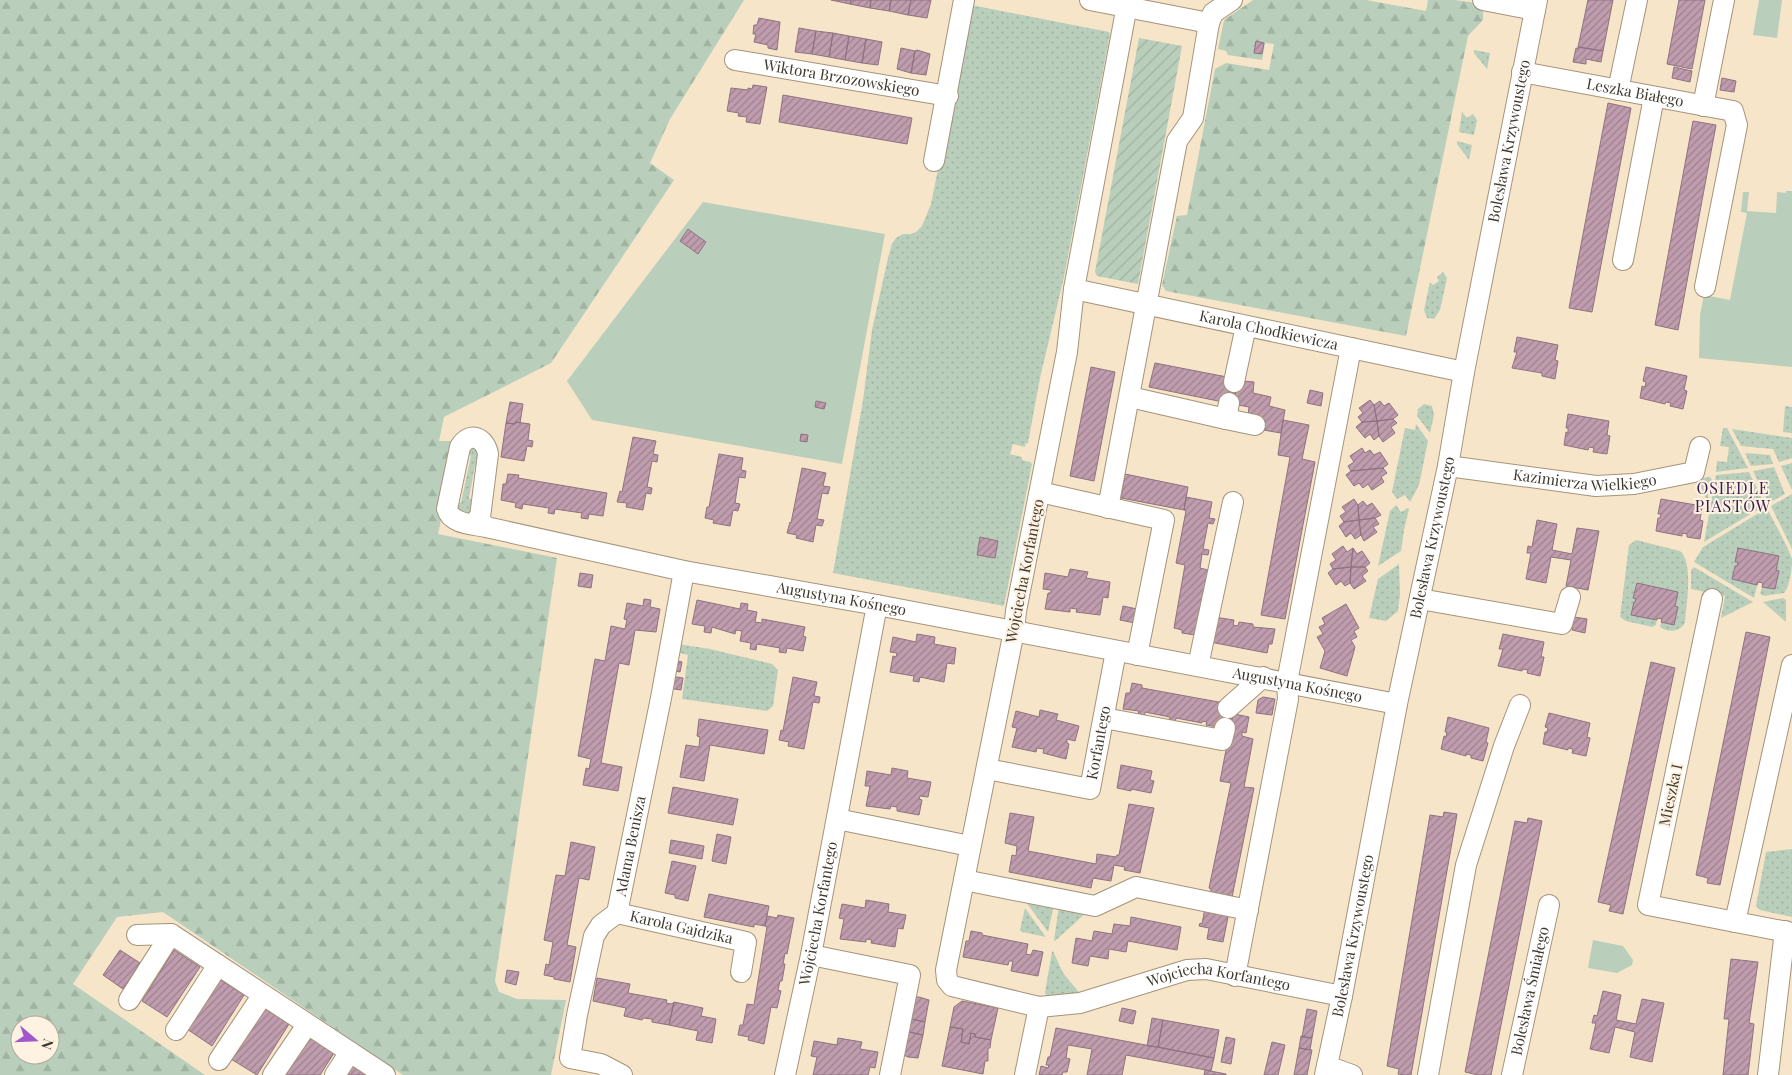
<svg xmlns="http://www.w3.org/2000/svg" width="1792" height="1075" font-family="'Playfair Display',serif">
  <style>
    .grass { fill: url(#grass-dots) }
    .forest { fill: url(#forest-firs); fill-rule: evenodd }
    .park { fill: #b9cfbb }
    .garden { fill: url(#garden-furrows) }
    .building { fill: url(#building-hatch); stroke: #8f7281 }
    .lines { fill: none; stroke-linecap: round; stroke-linejoin: round }
    .minor-casing { stroke: #a5947a; stroke-width: 22 }
    .minor { stroke: #fff; stroke-width: 20 }
    .labels { text-anchor: middle; stroke-width: 4; stroke-linejoin: round; paint-order: stroke }
    .street-label { font-size: 15px; fill: #40392e; stroke: #fef3e2 }
    .neighbourhood-label { font-size: 16px; letter-spacing: 1px; fill: #3d1950; stroke: #fef3e2 }
  </style>
  <defs>
    <pattern id="grass-dots" width="8" height="8" patternUnits="userSpaceOnUse" patternTransform="scale(1.25)"><rect width="8" height="8" fill="#b9cfbb"/><path d="M2 2h.1M6 6h.1" fill="none" stroke="#a0b2a1" stroke-width="1.8" stroke-linecap="round"/></pattern>
    <pattern id="forest-firs" width="22" height="20" patternUnits="userSpaceOnUse" patternTransform="scale(1.25)"><rect width="22" height="20" fill="#b9cfbb"/><path d="M5 1l3.5 6h-7zM16 11l3.5 6h-7z" fill="#a0b2a1"/></pattern>
    <pattern id="garden-furrows" width="10" height="10" patternUnits="userSpaceOnUse" patternTransform="scale(1.25)"><rect width="10" height="10" fill="#b9cfbb"/><path d="M-1 1l2-2M0 10L10 0M9 11l2-2" fill="none" stroke="#a0b2a1"/></pattern>
    <pattern id="building-hatch" width="6" height="6" patternUnits="userSpaceOnUse" patternTransform="scale(1.25)"><rect width="6" height="6" fill="#c09dae"/><path d="M-1 1l2-2M0 6l6-6M5 7l2-2" fill="none" stroke="#9d818e"/></pattern>
  </defs>
  <rect width="100%" height="100%" fill="#f6e5c9"/>
  <path class="grass" d="M971,5L1109,32L1110,34L1064,277L1040,378L1028,443L1025,444V447L1013,444L1010,454L1022,457V460L1030,462L1032,464L1004,606L833,573L863,400L872,330L888,258L892,244L896,238L903,234H911L916,232L922,226L931,204Z
    M1474,50L1490,53L1487,69L1474,53Z
    M1462,112L1467,118L1473,114L1477,120L1474,135L1459,132Z
    M1457,141L1472,145L1469,160L1457,144Z
    M1443,272L1447,278L1440,310L1434,319L1427,318L1424,310L1430,282L1433,285L1439,281L1437,277Z
    M1424,404L1432,406L1434,415L1430,433L1417,416L1418,409Z
    M1785,406L1792,407V433L1783,432Z
    M1416,424L1428,441L1419,485L1410,502L1405,495L1397,499L1392,492L1405,428L1415,430Z
    M1723,428H1727L1748,468L1716,472L1717,461L1727,462L1729,447L1720,446Z
    M1732,429L1792,438V458L1779,462L1773,449L1741,446Z
    M478,443L482,469L475,465L469,498L478,504L470,514L457,512L452,499L461,503L471,456L463,450Z
    M1745,453L1770,455L1773,464L1751,466Z
    M1792,463V490L1781,466Z
    M1774,467L1785,494L1769,503L1753,471Z
    M1749,472L1764,503V506L1704,542L1716,475Z
    M1710,477L1712,480L1707,502L1698,479Z
    M1792,494V549L1771,506Z
    M1396,505L1401,512L1408,508L1409,509L1404,530L1401,551L1378,566L1390,511Z
    M1767,508C1774,523 1787,544 1792,559C1792,569 1790,586 1784,593L1764,596L1760,594L1763,583L1758,582L1754,598L1694,562L1703,547Z
    M1636,540L1680,551C1694,563 1686,605 1685,623C1679,632 1669,633 1660,627L1662,619L1657,618L1656,625L1652,627L1626,621L1620,617L1629,545Z
    M1399,564L1400,594L1398,611L1386,621L1369,618L1378,579Z
    M1694,567L1753,602L1721,618L1725,596L1691,589V570Z
    M1783,598L1786,600V622L1763,602Z
    M678,644L710,649L772,664L778,670L773,706L767,711L682,699L688,655L676,652Z
    M1792,849V917L1760,910L1756,906L1766,852Z
    M1026,902L1054,905L1048,932Z
    M1059,906L1088,911L1055,941L1054,940Z
    M1025,908L1045,936L1046,937L1022,932L1020,930Z
    M1053,951L1063,973L1083,997L1047,998L1045,992L1052,952Z"/>
  <path class="forest" d="M0,0H744L670,119L650,163L674,180L551,363L444,417L439,441H450L454,444L455,451L438,534L557,558L495,981L499,992L517,999L566,1000L551,1075H403L163,912L117,917L73,984L205,1075H0ZM20,1025H50V1055H20Z
    M1253,0H1366L1426,11L1428,0H1455L1477,3L1483,11V20L1468,36L1406,336L1166,291L1162,285L1177,216L1187,215L1215,69L1226,63L1269,70L1274,44L1265,43L1262,60L1228,55L1226,51L1218,49L1224,20Z"/>
  <path class="park" d="M1759,0H1782L1777,38L1753,35Z
    M1786,191H1792V367L1699,358L1700,315L1704,295L1730,300L1747,213L1741,212L1743,192H1749L1747,211L1776,213L1777,192L1786,193Z
    M703,202L885,234L842,464L592,420L567,381Z
    M1593,940L1623,946L1633,960L1632,965L1617,973L1588,968Z"/>
  <path class="garden" d="M1139,38L1182,46L1138,284L1097,276L1095,272Z"/>
  <path class="building" d="M831,0H851L850,4Z
    M851,0H871L870,8L850,4Z
    M871,0H891L889,11L870,8Z
    M891,0H911L908,15L889,11Z
    M911,0H931L927,18L908,15Z
    M1588,0H1613L1603,51L1578,47Z
    M1679,0H1705L1692,69L1667,64Z
    M759,18L780,22L777,50L768,48V45L754,42L756,34H753L754,25H757Z
    M799,28L816,31L812,54L795,52Z
    M816,31L833,33L829,57L812,54Z
    M833,33L849,36L845,60L829,57Z
    M849,36L866,39L862,63L845,60Z
    M866,39L882,42L878,65L862,63Z
    M1256,41L1264,43L1262,54L1254,53Z
    M1578,47L1603,51L1601,62L1586,59V64L1573,62L1576,48L1578,49Z
    M901,48L915,51L911,73L897,69Z
    M917,50L930,54L926,75L911,73L915,51Z
    M1674,67L1692,71L1690,82L1672,78Z
    M1722,78L1736,81L1734,92L1720,90Z
    M753,85L767,87L760,124L746,122L747,117L738,116L739,113L727,111L731,88L748,90V88L752,89Z
    M783,95L912,118L907,144L779,122Z
    M1608,103L1631,108L1592,312L1569,308Z
    M1693,121L1716,125L1678,330L1655,325Z
    M688,229L706,242L698,254L680,241Z
    M1517,337L1558,345L1555,360L1558,361L1555,379L1542,376V373L1512,368L1517,352H1514Z
    M1155,363L1227,377L1238,382L1233,404L1149,387Z
    M1091,367L1115,372L1094,481L1070,476Z
    M1646,367L1687,376L1684,390L1687,391L1683,409L1670,406L1671,403L1666,402L1665,404L1640,398L1642,386L1645,387L1646,382L1643,381Z
    M1244,381L1254,382L1253,393L1271,397L1269,406L1285,410L1281,433L1263,430L1265,420L1248,416L1249,407L1233,404L1238,382Z
    M1310,390L1323,393L1321,406L1307,403Z
    M1370,400L1374,405L1377,421L1362,422L1358,417L1363,413L1359,408Z
    M816,401L826,403L824,409L815,407Z
    M1380,401L1384,406L1389,403L1398,415L1393,419L1377,421L1374,405Z
    M510,402L523,404L520,423L516,422L515,424L506,423Z
    M1568,414L1609,421L1607,435L1610,436L1607,454L1593,452L1594,448L1589,447L1588,450L1564,445L1566,432L1568,433V428H1566Z
    M1393,419L1397,423L1391,427L1395,433L1383,442L1379,436L1377,421Z
    M1283,420L1309,425L1302,459L1315,462L1285,619L1261,615L1290,457L1278,455Z
    M1377,421L1379,436L1374,440L1370,434L1365,438L1356,427L1362,422Z
    M516,422L530,424L528,440L533,441L532,447L527,446L524,461L501,457L506,423L515,424Z
    M801,434L808,435L807,442L800,441Z
    M633,437L656,441L653,454L658,455L657,462L652,461L647,487L652,488L651,494L646,493L643,510L626,507L627,503L617,502L620,491L622,492Z
    M1362,448L1365,453L1370,450L1374,455L1380,452L1388,464L1383,468L1351,471L1348,466L1354,462L1350,456Z
    M719,454L743,458L741,470L746,471L745,478L739,477L735,503L740,504L738,511L733,510L730,526L713,523L714,520L705,518L707,507H709Z
    M802,468L826,473L823,486L830,487L828,494L822,493L817,519L824,520L822,526L816,525L813,542L796,538L797,535L787,533L790,522L791,523Z
    M1383,468L1387,473L1381,477L1384,482L1372,490L1368,484L1363,488L1359,483L1354,486L1346,475L1351,471Z
    M508,474L519,475L518,478L607,493L603,516L589,514L588,519L581,518L582,513L555,509L554,514L548,513L549,508L523,504L522,509L515,507L516,503L501,500L503,484H506Z
    M1125,474L1188,487L1184,510L1121,498Z
    M1186,497L1212,502L1209,518L1215,519L1213,524L1208,523L1203,549L1209,550L1208,555L1202,554L1200,568L1208,570L1195,635L1182,633V630L1174,628L1185,565L1176,563L1186,511L1184,510Z
    M1354,499L1358,505L1359,520L1344,522L1340,516L1346,512L1342,507Z
    M1661,499L1702,506L1700,520L1703,521L1700,539L1687,537V534L1682,533V536L1656,531L1658,518H1660L1661,514H1658Z
    M1363,501L1367,506L1372,503L1381,515L1375,518L1359,520L1358,505Z
    M1375,518L1379,524L1373,527L1377,532L1364,541L1361,535L1359,520Z
    M1359,520L1361,535L1355,539L1351,533L1346,537L1339,526L1344,522Z
    M1537,520L1557,524L1552,550L1572,554L1577,528L1599,531L1588,590L1566,586L1571,560L1551,557L1546,583L1526,579L1531,553H1527L1528,546L1532,547Z
    M980,537L998,541L995,558L977,555Z
    M1343,546L1347,552L1353,548L1351,567L1333,569L1330,564L1336,560L1332,554Z
    M1353,548L1357,554L1362,551L1370,563L1365,567H1351Z
    M1738,548L1779,556L1776,570L1779,571L1775,589L1762,587L1763,583L1758,582L1757,585L1732,579L1735,566H1737L1738,562H1735Z
    M1351,567L1350,583L1345,586L1341,581L1336,585L1328,573L1333,569Z
    M1351,567H1365L1368,571L1362,576L1366,581L1354,589L1350,583Z
    M1070,569L1088,572L1086,578L1110,582L1108,598L1103,597L1100,615L1076,612L1077,609L1070,608V612L1045,609L1048,593H1051V590L1043,589L1045,573L1068,577Z
    M580,573L593,575L591,588L578,586Z
    M1637,583L1678,592L1675,606L1678,607L1674,625L1661,622L1662,619L1657,618V620L1631,615L1634,602H1635L1636,599L1633,598Z
    M644,599L651,600L650,607L660,609L656,632L635,630L629,665L619,663L601,763L622,767L618,791L583,785L586,768L589,769L591,759L578,756L595,659L605,661L611,626L625,629L627,620L624,619L627,603L643,606Z
    M697,600L740,609L741,603L748,604L747,610L757,612L755,622L762,623V619L805,627L803,636L806,637L803,651L787,648L786,653L779,652L780,648L757,644L756,650L750,649L751,643L740,641L742,631L736,630L735,634L712,627L711,633L704,632L705,626L692,624Z
    M1346,604L1359,628L1354,631L1357,637L1351,640L1355,647L1347,676L1320,668L1325,651L1317,637L1323,634L1319,627L1325,624L1322,618Z
    M1123,606L1137,609L1135,623L1120,620Z
    M1214,617L1234,620L1233,625L1238,626L1239,622L1253,624V627L1275,629L1272,644H1269L1267,653L1210,642Z
    M1574,617L1587,619L1585,633L1572,630Z
    M1746,632L1770,637L1720,885L1707,883L1708,878L1696,875Z
    M917,634L935,637L934,644L956,648L954,664L947,663L944,682L920,677L919,682L913,681L914,676L890,672L893,656L896,657L897,653L890,652L893,637L916,642Z
    M1503,634L1544,642L1541,657H1544L1540,676L1527,673L1528,670L1523,669L1522,671L1498,666L1503,649H1499Z
    M673,660L682,662L680,672L671,670Z
    M1651,662L1675,668L1623,914L1609,911L1611,905L1598,902Z
    M670,676L683,678L681,690L668,688Z
    M793,677L817,682L814,696L820,697L819,703L813,702L804,749L788,746L789,742L779,740L781,730L783,731Z
    M1132,683L1142,685V688L1224,703L1234,709L1230,729L1206,725L1207,722L1202,721V723L1176,718L1175,724L1169,722L1170,717L1145,712L1144,718L1137,717L1139,711L1123,709L1126,693H1130Z
    M1263,697L1275,699L1272,715L1256,713L1258,700Z
    M1234,709V714L1249,717L1246,733L1242,732V736L1253,739L1244,787L1254,788L1223,942L1207,939L1209,928L1199,926L1200,923L1202,924L1208,892L1211,893V889L1209,888L1231,783L1220,781Z
    M1040,710L1058,714L1056,720L1079,726L1075,741L1067,739V743L1069,744L1066,759L1043,753L1044,749L1037,748L1036,752L1012,747L1017,728L1012,727L1016,711L1039,717Z
    M1549,713L1590,723L1587,737L1590,738L1586,756L1572,753L1573,749L1568,748V750L1543,744L1545,732H1547L1548,728L1545,727Z
    M1448,717L1489,728L1486,742L1488,743L1483,761L1471,758V755L1466,754V756L1441,749L1444,736L1446,737L1447,732H1445Z
    M699,719L768,730L764,754L710,745L704,781L680,777L686,745L699,747L700,737L697,736Z
    M1121,765L1152,771L1150,780L1154,781L1151,793L1131,789V791L1117,788Z
    M892,768L908,771L907,778L931,782L928,797L920,796L919,799L922,800L919,815L897,811V807L891,806L890,809L866,806L870,786H865L867,771L891,775Z
    M673,787L738,799L733,825L668,813Z
    M1129,804L1154,808L1140,873L1124,870L1125,867L1114,865L1111,881L1093,878L1091,888L1009,872L1012,855L1016,856L1017,846L1005,843L1010,813L1034,817L1028,851L1096,864L1097,854L1116,857L1117,855H1119Z
    M1444,812L1457,814L1411,1075H1404L1398,1074L1399,1069L1387,1066L1430,815L1443,817Z
    M1528,818L1542,821L1491,1075H1478L1465,1072L1515,821L1527,823Z
    M717,834L731,837L726,864L712,861Z
    M671,840L704,846L702,859L669,853Z
    M571,842L595,847L589,880L579,878L567,945L576,947L570,982L554,979V977L544,975L546,964L549,965L553,942L544,940L556,875L565,876Z
    M672,861L696,866L688,901L675,898V895L665,893Z
    M709,894L769,906L765,926L754,924V927L704,917Z
    M866,900L889,904L888,912L906,915L903,929L898,928L895,947L871,943L872,940L866,939V942L840,939L844,919L839,918L842,904L865,908Z
    M778,915L794,918L787,954L785,953L783,964H785L782,981H780L778,990L781,991L777,1008L771,1007L764,1044L748,1040L749,1037L738,1035L740,1025H743L747,1004L754,1005L767,927L765,926L767,916L777,918Z
    M1131,917L1181,927L1177,950L1128,941L1126,952L1109,949L1108,959L1090,956L1088,966L1072,963L1076,938L1092,941L1094,931L1112,934L1114,924L1130,926Z
    M971,931L982,933V935L1028,944L1026,954L1031,955L1033,950L1043,952L1038,976L1011,971L1013,961H1009L1008,965L963,957L966,941H969Z
    M120,950L140,963L123,989L103,975Z
    M174,950L200,967L167,1017L142,1001Z
    M1731,959L1758,962L1749,1023L1754,1024L1748,1075H1723L1729,1019H1724Z
    M507,970L519,972L516,985L505,982Z
    M597,978L630,984L628,993L667,1000L666,1003L672,1004L674,1002L669,1025L652,1022V1019L643,1018L642,1020L624,1016L626,1008L593,1001Z
    M219,979L244,995L212,1046L187,1029Z
    M1603,991L1621,995L1616,1020L1636,1024L1642,999L1664,1003L1652,1062L1630,1057L1635,1032L1615,1027L1609,1053L1590,1049L1596,1023H1592L1594,1015L1597,1016Z
    M915,997H919L929,1000L925,1022L911,1019Z
    M962,1001L998,1008L991,1040L975,1037V1034L971,1033L969,1044L961,1042L963,1029L950,1027L954,1007Z
    M674,1002L703,1008L701,1016L716,1019L712,1043L696,1040L698,1031L669,1025Z
    M264,1008L289,1024L257,1075L231,1059Z
    M1122,1008L1136,1011L1133,1024L1119,1021Z
    M1307,1009L1317,1011L1312,1038L1302,1037Z
    M1152,1018L1163,1020L1158,1047L1147,1046Z
    M911,1019L925,1022L923,1035L909,1032Z
    M1163,1020L1219,1030L1214,1058L1158,1047Z
    M950,1027L963,1029L961,1042L969,1044L971,1033L975,1034V1037L991,1040L990,1048H988V1061H985L983,1074L942,1066Z
    M1056,1028L1214,1058L1211,1071L1126,1055L1122,1075H1087L1092,1049L1068,1045L1066,1058L1070,1059L1067,1072H1063L1062,1075H1039L1041,1066L1048,1068L1049,1065H1046L1048,1057H1050Z
    M909,1032L923,1035L918,1058L908,1057L904,1055Z
    M1301,1036L1312,1038L1310,1050L1299,1048Z
    M309,1037L334,1053L320,1075H285Z
    M1226,1037L1235,1039L1231,1064L1221,1062Z
    M838,1038L862,1042L860,1049L878,1052L875,1068L870,1067L868,1075H813L817,1057L811,1056L814,1041L837,1045Z
    M1272,1042L1285,1045L1278,1075H1264Z
    M1299,1048L1312,1050L1307,1075H1294Z
    M353,1065L368,1075H347Z
    M1205,1070L1226,1074V1075H1204Z"/>
  <g class="lines">
    <g class="minor-casing">
      <g id="minor">
        <path d="M1090,0L1209,23L1213,13L1232,0"/>
        <path d="M1128,0L1074,289L1067,352L1016,611L1014,631L964,880L1095,906L1136,887L1248,910"/>
        <path d="M1483,0L1535,10"/>
        <path id="s1" d="M735,60L948,96"/>
        <path id="s2" d="M1522,72L1733,111L1737,125L1705,287"/>
        <path d="M1618,90L1637,0"/>
        <path d="M1703,106L1724,0"/>
        <path d="M934,161L964,0"/>
        <path d="M1623,260L1654,97"/>
        <path id="s3" d="M1074,289L1464,372"/>
        <path d="M1234,382L1246,326"/>
        <path d="M1130,397L1226,419L1229,403"/>
        <path d="M1226,419L1255,425"/>
        <path id="s4" d="M1448,466L1596,486L1634,484L1694,472L1700,447"/>
        <path d="M1040,492L1164,520L1137,655"/>
        <path d="M1108,508L1177,141L1193,118L1209,23"/>
        <path id="s5" d="M486,527C472,524 451,524 447,509L460,447C469,431 485,437 488,454L480,517L478,518L486,527L684,571L877,605L1397,704"/>
        <path d="M1420,599L1562,624L1570,597"/>
        <path d="M1712,599L1648,905L1792,933"/>
        <path d="M1198,666L1233,502"/>
        <path d="M1228,708L1263,677"/>
        <path d="M1104,718L1222,740L1225,728"/>
        <path id="s6" d="M987,769L1090,789L1116,651"/>
        <path d="M837,819L970,846"/>
        <path id="s7" d="M964,880L946,970L947,980L952,986L1039,1007L1080,1003L1187,970L1206,969L1342,996"/>
        <path id="s8" d="M617,913L746,942L741,972"/>
        <path d="M1735,922L1792,665"/>
        <path d="M137,935L171,934L385,1075"/>
        <path d="M811,955L910,975L890,1075"/>
        <path d="M1235,976L1288,699L1287,682L1351,348"/>
        <path d="M129,1000L171,934"/>
        <path d="M176,1030L218,965"/>
        <path d="M219,1060L262,996"/>
        <path d="M1327,1066L1352,1075"/>
        <path d="M273,1075L307,1025"/>
        <path d="M335,1075L350,1052"/>
        <path id="s9" d="M622,1075L601,1064L570,1058L577,1015L594,936L601,925L617,913L661,698L684,571"/>
        <path id="s10" d="M785,1075L811,955L877,605"/>
        <path d="M1025,1075L1039,1007"/>
        <path id="s11" d="M1325,1075L1342,996L1397,704L1448,466L1464,372L1537,0"/>
        <path d="M1428,1075L1466,865L1504,746L1520,705"/>
        <path id="s12" d="M1512,1075L1549,905"/>
        <path d="M1768,1075L1785,931"/>
      </g>
    </g>
    <use href="#minor" class="minor"/>
  </g>
  <g class="labels">
    <g class="street-label">
      <text dy="5" stroke="none"><textPath href="#s1" startOffset="108">Wiktora Brzozowskiego</textPath></text>
      <text dy="5" stroke="none"><textPath href="#s2" startOffset="115">Leszka Białego</textPath></text>
      <text dy="5" stroke="none"><textPath href="#s11" startOffset="952">Bolesława Krzywoustego</textPath></text>
      <text dy="5" stroke="none"><textPath href="#s3" startOffset="199">Karola Chodkiewicza</textPath></text>
      <text dy="5" stroke="none"><textPath href="#s4" startOffset="138">Kazimierza Wielkiego</textPath></text>
      <text dy="5" stroke="none"><textPath href="#s11" startOffset="548">Bolesława Krzywoustego</textPath></text>
      <text transform="translate(1025 571) rotate(-79)" y="5">Wojciecha Korfantego</text>
      <text dy="5" stroke="none"><textPath href="#s5" startOffset="590">Augustyna Kośnego</textPath></text>
      <text dy="5" stroke="none"><textPath href="#s5" startOffset="1054">Augustyna Kośnego</textPath></text>
      <text dy="5" stroke="none"><textPath href="#s6" startOffset="152">Korfantego</textPath></text>
      <text transform="translate(1671 795) rotate(-78)" y="5">Mieszka I</text>
      <text dy="5" stroke="none"><textPath href="#s9" startOffset="281">Adama Benisza</textPath></text>
      <text dy="5" stroke="none"><textPath href="#s10" startOffset="165">Wojciecha Korfantego</textPath></text>
      <text dy="5" stroke="none"><textPath href="#s8" startOffset="66">Karola Gajdzika</textPath></text>
      <text dy="5" stroke="none"><textPath href="#s11" startOffset="142">Bolesława Krzywoustego</textPath></text>
      <text dy="5" stroke="none"><textPath href="#s7" startOffset="384">Wojciecha Korfantego</textPath></text>
      <text dy="5" stroke="none"><textPath href="#s12" startOffset="86">Bolesława Śmiałego</textPath></text>
    </g>
    <g class="neighbourhood-label">
      <text x="1733" y="494">OSIEDLE<tspan x="1733" dy="18">PIASTÓW</tspan></text>
    </g>
  </g>
  <g transform="translate(35 1040) rotate(109)"><circle r="24" fill="#fef3e2" stroke="#b2a99a"/>
  <path d="M0-4L9 19L0 12L-9 19Z" fill="#a158cb"/>
  <text y="-8" font-size="14" font-weight="bold" text-anchor="middle" fill="#40392e">N</text>
  </g>
</svg>
